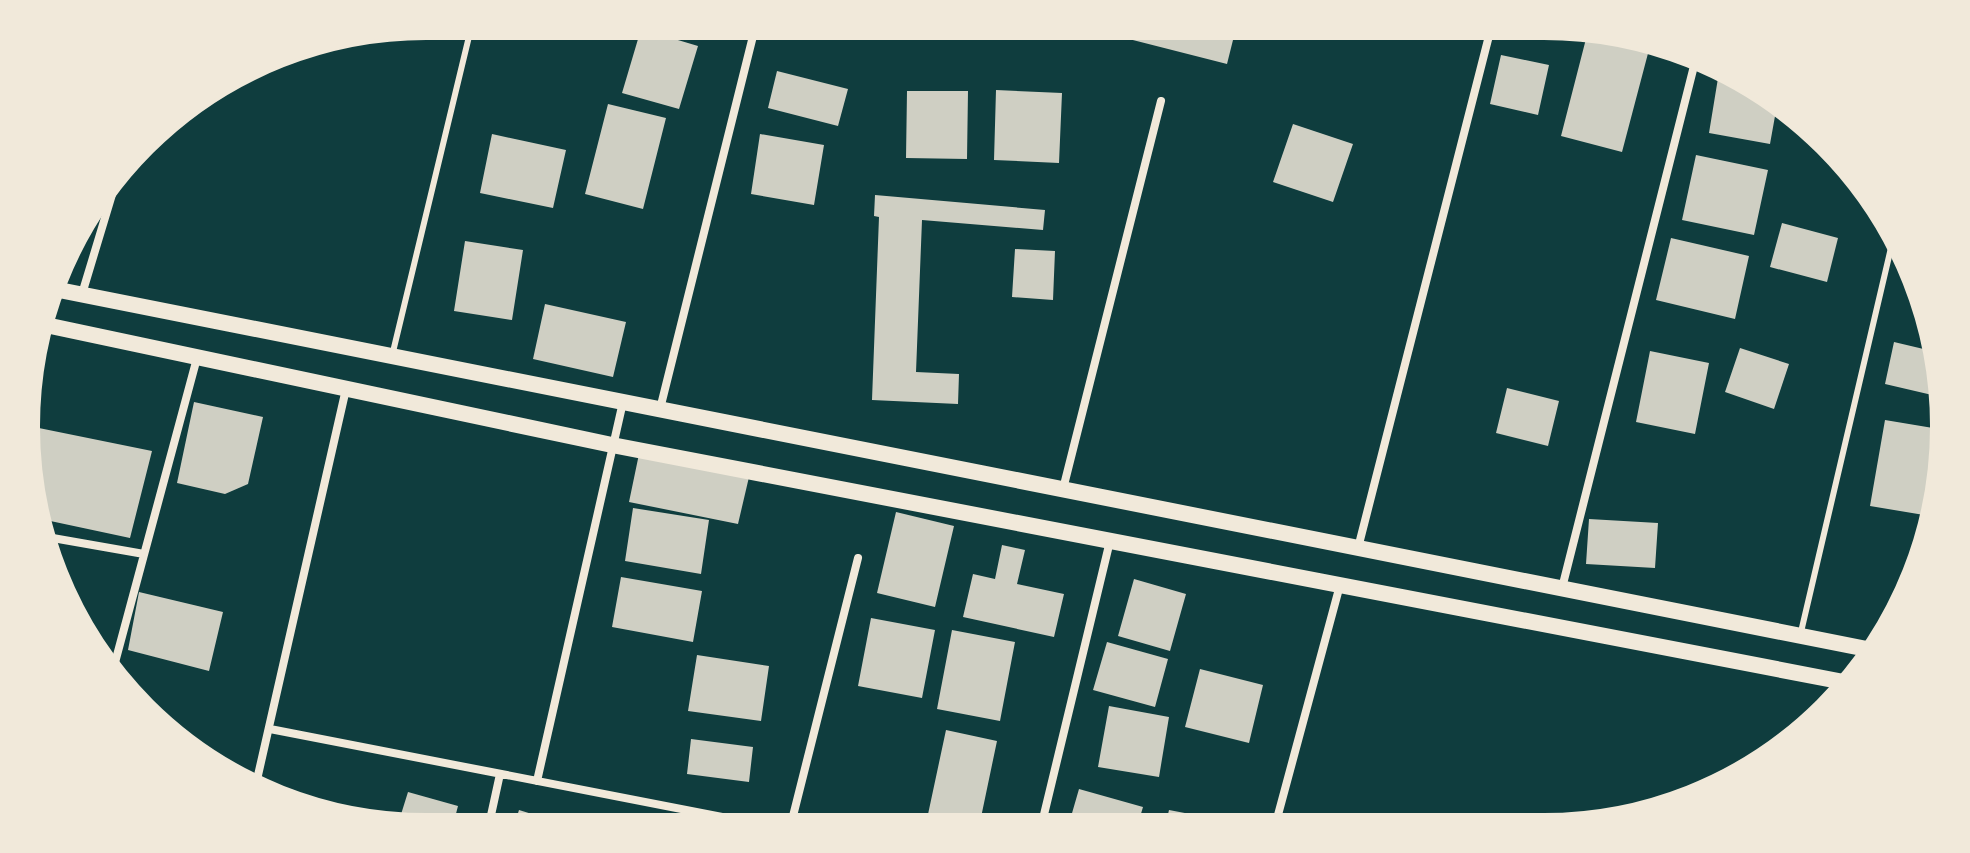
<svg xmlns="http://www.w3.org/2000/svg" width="1970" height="853" font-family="Mulish,sans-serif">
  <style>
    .building { fill: #cfcfc3 }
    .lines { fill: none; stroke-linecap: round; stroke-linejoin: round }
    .service { stroke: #f1e9da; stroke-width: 6 }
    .minor { stroke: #f1e9da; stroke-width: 8 }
    .secondary { stroke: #f1e9da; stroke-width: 16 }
    .rim { fill: none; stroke: #f1e9da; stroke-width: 4 }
  </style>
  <rect width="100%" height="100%" fill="#0f3d3e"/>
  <path class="building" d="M1070,24H1237L1227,64Z
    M641,29L698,46L679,109L622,93Z
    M1588,31L1651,42L1622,152L1561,136Z
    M1501,55L1549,65L1538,115L1490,104Z
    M777,71L848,89L838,126L768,108Z
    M1719,72L1777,105L1770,144L1709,133Z
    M996,90L1062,93L1059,163L994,160Z
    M907,91H968L967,159L906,158Z
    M608,104L666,118L643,209L585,194Z
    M1293,124L1353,144L1333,202L1273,182Z
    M492,134L566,150L553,208L480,193Z
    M760,134L824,145L814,205L751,194Z
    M1696,155L1768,170L1754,235L1682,220Z
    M875,195L1045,210L1043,230L922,220L916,372L959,374L958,404L872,400L879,217L874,216Z
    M1782,223L1838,238L1827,282L1770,267Z
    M1671,238L1749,256L1735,319L1656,300Z
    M465,241L523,250L512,320L454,311Z
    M1015,249L1055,251L1053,300L1012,297Z
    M545,304L626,322L613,377L533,359Z
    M1894,342L1932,351L1945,398L1885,384Z
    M1740,348L1789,364L1774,409L1725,392Z
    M1650,351L1709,363L1695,434L1636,422Z
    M1507,388L1559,401L1548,446L1496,433Z
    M194,402L263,417L248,484L225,494L177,483Z
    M1885,420L1939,429L1924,515L1870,506Z
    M29,426L152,451L130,538L41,519L28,479Z
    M639,454L749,477L738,524L629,502Z
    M633,508L709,520L701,574L625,561Z
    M896,512L954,526L935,607L877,593Z
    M1589,519L1658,523L1655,568L1586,564Z
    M1002,545L1025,550L1017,584L1064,594L1054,637L963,617L973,574L995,579Z
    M621,577L702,591L693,642L612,627Z
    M1134,579L1186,594L1170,651L1118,636Z
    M139,592L223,612L209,671L128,650Z
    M871,618L935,630L922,698L858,686Z
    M952,630L1015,642L1000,721L937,709Z
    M1107,642L1168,659L1155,707L1093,690Z
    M697,655L769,666L761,721L688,711Z
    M1200,669L1263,685L1249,743L1185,727Z
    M1109,706L1169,717L1159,777L1098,767Z
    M946,730L997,741L979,827L927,819Z
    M691,739L753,747L749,782L687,774Z
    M1079,789L1143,807L1137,827H1068Z
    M408,792L458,806L452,829H426L398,824Z
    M519,810L577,828L576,829H513Z
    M1169,810L1232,822L1231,827H1165Z
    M590,818L645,827V828L588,829Z"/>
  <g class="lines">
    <path class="service" d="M392,356L472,24
      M1801,632L1894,235"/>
    <path class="minor" d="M82,294L117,178
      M660,409L756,24
      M1063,489L1161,101
      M47,537L144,554
      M1358,548L1492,24
      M1562,588L1696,58
      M113,670L197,358
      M270,729L779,828
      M537,781L623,402
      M256,784L346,389
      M1275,826L1340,585
      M1041,827L1110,541
      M790,828L858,558
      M488,829L500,774"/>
    <path class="secondary" d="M54,289L1877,651
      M41,324L612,445L1849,683"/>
  </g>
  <path d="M0 0H1970V853H0ZM426 38H1544A388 388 0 0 1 1932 426V427A388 388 0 0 1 1544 815H426A388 388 0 0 1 38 427V426A388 388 0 0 1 426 38Z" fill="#f1e9da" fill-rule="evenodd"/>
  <path class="rim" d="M426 38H1544A388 388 0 0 1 1932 426V427A388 388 0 0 1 1544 815H426A388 388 0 0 1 38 427V426A388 388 0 0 1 426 38Z"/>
</svg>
